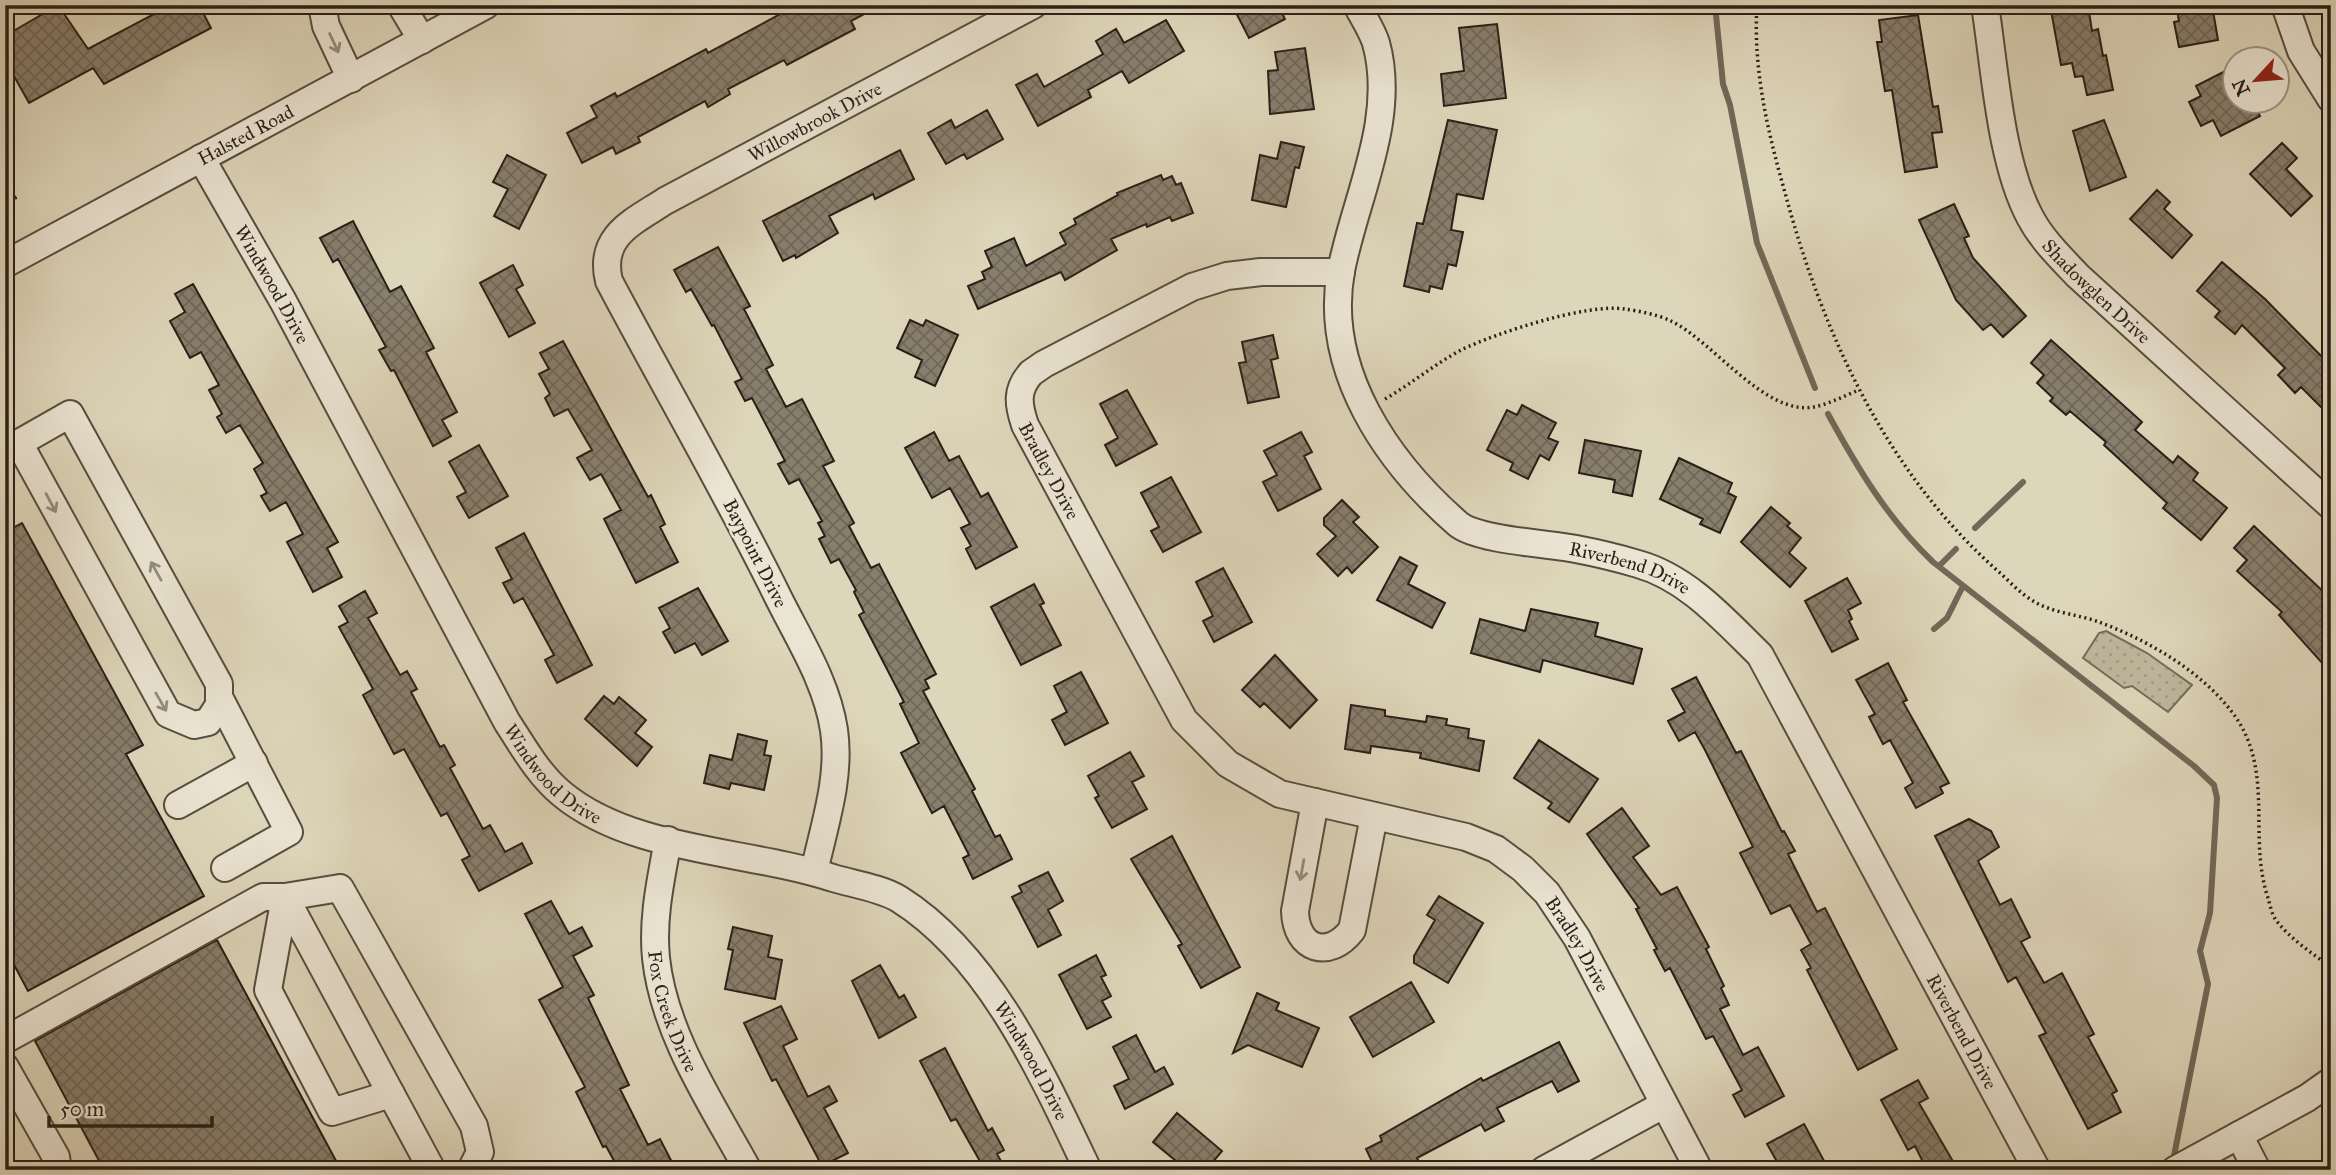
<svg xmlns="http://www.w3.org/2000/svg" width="2336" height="1175" font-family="'IM FELL Great Primer',serif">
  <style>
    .park { fill: url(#park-dots); stroke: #746b5b; stroke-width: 2 }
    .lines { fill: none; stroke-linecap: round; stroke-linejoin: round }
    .stream { stroke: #716858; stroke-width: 6 }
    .building { fill: url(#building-cross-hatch); stroke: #2a1f18; stroke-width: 2 }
    .minor-casing { stroke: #574d40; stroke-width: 30 }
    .path { stroke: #2a1f18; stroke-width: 3.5; stroke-dasharray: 2 3.5; stroke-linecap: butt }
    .minor { stroke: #eae4d2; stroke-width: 26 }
    .oneway { stroke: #948b7e }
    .labels { text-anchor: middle; stroke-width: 5; stroke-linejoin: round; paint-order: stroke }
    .street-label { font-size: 19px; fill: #2a1f18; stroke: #eae4d2 }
  </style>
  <defs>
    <pattern id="park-dots" width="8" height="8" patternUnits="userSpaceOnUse" patternTransform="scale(1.75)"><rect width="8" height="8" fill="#bfb79e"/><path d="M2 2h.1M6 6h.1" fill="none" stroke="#a49d87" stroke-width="1.8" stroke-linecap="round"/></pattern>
    <pattern id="building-cross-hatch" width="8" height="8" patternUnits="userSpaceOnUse" patternTransform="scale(1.75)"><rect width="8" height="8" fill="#887e6c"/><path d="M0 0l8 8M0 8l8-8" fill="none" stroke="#6f6758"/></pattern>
  </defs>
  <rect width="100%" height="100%" fill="#ded6ba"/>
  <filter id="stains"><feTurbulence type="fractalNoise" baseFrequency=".00286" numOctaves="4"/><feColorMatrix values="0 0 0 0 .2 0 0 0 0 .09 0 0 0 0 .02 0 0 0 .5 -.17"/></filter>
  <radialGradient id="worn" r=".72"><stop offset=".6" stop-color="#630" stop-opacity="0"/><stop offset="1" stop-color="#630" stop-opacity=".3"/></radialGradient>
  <path class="park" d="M2106,631L2147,653L2192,685L2168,712L2132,686L2124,688L2083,658L2099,633Z"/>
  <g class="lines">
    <path class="stream" d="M1715,5L1723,84L1730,105L1757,243L1815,388
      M1828,414C1858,469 1888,519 1933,562L2194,766L2214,785L2217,798L2210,913L2200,951L2208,984L2173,1161
      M1975,528L2023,482
      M1939,566L1956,549
      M1934,629L1947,618L1963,586"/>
  </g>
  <path class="building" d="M58,5L88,49L171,5H199L211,28L104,84L93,68L29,103L5,60V36Z
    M797,5H881L851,21L855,29L834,40L787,65L784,60L728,89L730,94L708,107L705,101L638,137L640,142L616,154L613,147L582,163L567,133L597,117L591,106L615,93L617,97L706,49L708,53Z
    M1232,5H1278L1285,19L1249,38Z
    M2050,5H2088L2092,31L2098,29L2103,56L2106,55L2113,90L2087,95L2083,76L2075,77L2072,63L2061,65Z
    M2176,5H2212L2218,40L2179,47L2174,22L2179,21Z
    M1918,15L1933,107L1938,106L1942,132L1932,133L1937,167L1905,172L1892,90L1885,91L1877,42H1882L1879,20Z
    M1166,20L1184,51L1129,83L1122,71L1088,90L1091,97L1038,126L1016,85L1037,74L1044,87L1103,54L1096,41L1116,29L1124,43Z
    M1497,24L1506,98L1444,106L1441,74L1464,71L1459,28Z
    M1305,48L1314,109L1270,114L1268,71L1278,70L1275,52Z
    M2227,70L2235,86V102H2253L2260,116L2221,136L2213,120L2201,126L2189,102L2201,96L2196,86Z
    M987,110L1003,139L967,159L964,154L946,164L928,133L951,120L955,128Z
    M1448,120L1497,130L1483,199L1457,194L1451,230L1463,232L1456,266L1448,264L1442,289L1430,286L1429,292L1404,286L1417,223L1423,224Z
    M2104,120L2126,177L2090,191L2073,131Z
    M1281,142L1304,147L1299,168L1295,167L1286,207L1252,200L1260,155L1277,159Z
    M2282,143L2297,158L2286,169L2312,196L2291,216L2250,174Z
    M900,150L914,179L875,199L873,194L829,216L838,233L796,258L795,255L783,261L763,221Z
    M507,155L546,175L519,229L494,216L508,189L493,182Z
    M1161,175L1163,180L1172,176L1176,185L1181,183L1193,213L1172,221L1170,217L1147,227L1146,224L1111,239L1117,250L1065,280L1061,272L978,309L968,286L985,279L982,272L992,267L985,251L1014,238L1026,266L1066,244L1060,233L1076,224L1074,219L1118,195L1117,193Z
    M2157,190L2170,202L2164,209L2192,235L2172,258L2130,219Z
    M1954,204L1969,236L1964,238L1973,258L2026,316L2003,337L1991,324L1983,330L1956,300L1919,220Z
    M353,221L390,292L401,286L434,348L426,352L457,412L442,420L451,436L433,446L394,370L391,371L379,350L386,347L338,259L333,262L320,238Z
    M718,247L750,306L744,309L773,365L766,369L786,407L802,399L834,461L823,466L854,523L849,526L871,568L879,564L936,674L925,680L929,688L923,691L975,789L972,791L995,837L1000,835L1012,859L973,879L963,858L969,855L944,806L932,813L901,753L919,743L900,704L904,702L859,615L864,612L854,592L856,590L839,559L831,563L819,539L825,536L818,523L822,521L799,479L789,484L778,464L785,461L752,398L745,401L735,382L742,379L714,325L712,326L691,289L686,292L674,270Z
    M2222,262L2265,299L2331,366V417L2301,387L2295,393L2278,375L2285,368L2242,325L2235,334L2215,317L2220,311L2197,291Z
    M513,265L523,285L516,289L535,323L509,337L480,283Z
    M193,284L338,542L327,548L342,577L313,592L287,542L303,534L286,502L270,511L261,496L267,493L254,469L263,463L240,425L226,433L217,417L222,414L209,390L219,385L201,352L190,358L170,321L185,312L175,294Z
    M910,320L923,326L926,320L958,335L935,386L915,377L922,360L897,348Z
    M1273,335L1278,358L1271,360L1279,397L1248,403L1239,363L1246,362L1242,342Z
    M2051,340L2142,422L2135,430L2173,463L2178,456L2198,473L2193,480L2227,508L2201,540L2163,508L2167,503L2104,445L2106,442L2070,411L2066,415L2050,401L2053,398L2037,383L2044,375L2031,363Z
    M563,341L648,497L651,495L665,524L660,527L678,562L636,583L604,519L621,510L601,474L590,480L577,458L592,450L568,409L554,416L545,398L550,394L539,374L549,369L540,353Z
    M1127,390L1157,444L1116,466L1105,445L1118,438L1100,404Z
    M1522,405L1556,423L1548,438L1558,442L1549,460L1540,455L1528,479L1510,470L1513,463L1487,450L1507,410L1517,415Z
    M934,432L949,461L959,456L981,497L988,493L1017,547L976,569L966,549L971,546L961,528L970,524L950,488L932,498L905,448Z
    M1301,432L1312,452L1304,456L1321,489L1278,511L1263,482L1277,475L1264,451Z
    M1585,440L1641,451L1632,496L1613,492L1615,480L1579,473Z
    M479,445L508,496L469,518L457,497L466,492L449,462Z
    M1679,458L1732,483L1728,493L1736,497L1720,533L1700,524L1703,519L1660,499Z
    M1171,477L1201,532L1163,552L1151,531L1159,527L1141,493Z
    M1342,500L1359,517L1353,522L1378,547L1352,573L1347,567L1338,576L1317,554L1336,536L1324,525V518Z
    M1771,507L1790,523L1787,526L1801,538L1789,553L1806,568L1790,587L1741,542Z
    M22,523L143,745L126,754L204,896L28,991L5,948V532Z
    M2254,526L2330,598L2323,604L2331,612V673L2279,615L2282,612L2237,571L2247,560L2234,548Z
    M524,533L592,665L557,683L545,660L554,655L523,598L514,603L503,583L512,579L496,548Z
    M1400,557L1417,566L1408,584L1445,603L1432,628L1377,600Z
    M1223,568L1252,622L1214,642L1203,621L1213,616L1196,582Z
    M1847,578L1861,603L1848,610L1852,619L1849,621L1858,639L1832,652L1805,601Z
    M1034,584L1044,603L1040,605L1061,645L1021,665L991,607Z
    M698,588L728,641L702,655L695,643L675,653L663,632L670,628L659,608Z
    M365,591L377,613L368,618L400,675L407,671L417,689L411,692L440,747L444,745L455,765L450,768L483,829L490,825L505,852L522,843L532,863L479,891L462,860L470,856L447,813L441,816L404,749L394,754L363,695L373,689L339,627L348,622L339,606Z
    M1531,609L1598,623L1595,636L1642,649L1633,684L1543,660L1540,672L1471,653L1480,619L1525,631Z
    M1275,655L1317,700L1290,728L1264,703L1260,707L1242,690Z
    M1888,663L1907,700L1903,702L1949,783L1940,787L1943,793L1916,808L1905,788L1913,783L1890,740L1883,744L1869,717L1875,714L1856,680Z
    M1081,672L1108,723L1065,745L1052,720L1067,712L1054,686Z
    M1696,677L1736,753L1741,751L1782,832L1784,831L1795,851L1788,854L1817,912L1825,908L1897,1049L1858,1070L1807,970L1811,968L1801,950L1811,944L1790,905L1771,914L1740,853L1753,847L1705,750L1695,732L1679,741L1668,721L1685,712L1672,689Z
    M604,696L614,704L619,697L646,720L635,733L652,747L637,766L585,719Z
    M1351,705L1385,710V716L1426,722L1427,716L1447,719L1446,725L1469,729L1468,738L1484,741L1479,771L1420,758L1421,753L1371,746L1370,753L1345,749Z
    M738,734L767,741L764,755L771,756L764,790L731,783L729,789L704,783L710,755L732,760Z
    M1539,740L1598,779L1569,822L1548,808L1552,803L1514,778Z
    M1130,752L1144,776L1132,782L1147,809L1112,828L1095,798L1099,796L1088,776Z
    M1622,808L1649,846L1633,857L1661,895L1677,887L1709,947L1706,949L1724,986L1721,988L1729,1005L1720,1009L1743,1055L1758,1047L1784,1096L1745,1117L1733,1095L1742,1090L1713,1036L1706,1039L1670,968L1665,971L1654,950L1657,949L1636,909L1639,908L1587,834Z
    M1969,819L1991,831L1999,847L1978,861L2000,905L2011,899L2030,937L2021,942L2044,983L2062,973L2094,1034L2088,1037L2117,1091L2112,1094L2121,1112L2088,1129L2039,1036L2046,1033L2016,977L2008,982L1935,836Z
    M1172,836L1240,967L1201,988L1178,946L1182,944L1131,859Z
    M1048,872L1063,901L1048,910L1061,935L1038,947L1012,897L1022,892L1019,886Z
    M1439,896L1483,923L1448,983L1414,963V956L1435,920L1427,915Z
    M551,901L569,934L582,927L592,946L573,956L594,995L588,998L629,1085L620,1089L648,1145L660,1139L673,1164L662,1170H619L606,1146L603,1147L576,1092L585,1087L539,1000L563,987L525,914Z
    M733,927L772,936L768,957L782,960L775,999L725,989L733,950L728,949Z
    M217,940L341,1170H104L35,1041Z
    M1096,955L1106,975L1101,977L1111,996L1102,1001L1111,1017L1087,1029L1059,975Z
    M880,965L899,998L904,995L916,1017L879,1038L852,981Z
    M1411,982L1434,1022L1373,1057L1350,1017Z
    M1257,993L1279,1003L1276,1010L1319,1028L1302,1067L1248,1045L1233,1053Z
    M781,1006L797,1039L783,1046L808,1097L829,1086L837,1101L824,1108L848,1153L822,1166L776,1079L772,1081L744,1023Z
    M1136,1035L1155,1072L1164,1067L1173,1084L1125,1109L1114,1086L1129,1079L1113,1047Z
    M1559,1042L1579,1081L1558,1092L1552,1081L1497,1108L1504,1121L1485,1131L1481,1124L1417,1158L1421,1165L1411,1170H1376L1366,1149L1382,1141L1380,1136L1481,1078L1483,1081Z
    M945,1048L988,1131L992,1128L1004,1150L997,1154L1006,1170H985L956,1119L951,1121L920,1061Z
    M1918,1080L1928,1098L1919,1103L1958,1170H1927L1915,1146L1908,1150L1881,1100Z
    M1177,1113L1222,1151L1206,1170H1187L1153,1142Z
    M1804,1124L1829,1170H1788L1785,1164L1780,1167L1767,1144Z"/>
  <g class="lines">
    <g class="minor-casing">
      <g id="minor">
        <path d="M322,5L326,26L351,79"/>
        <path d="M401,5L422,40"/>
        <path id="s1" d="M1357,5C1363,17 1372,30 1376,43C1397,119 1355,198 1341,271C1323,370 1387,462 1458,524C1477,540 1550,544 1576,549C1597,553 1618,558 1638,564C1688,578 1724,620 1760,655L2037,1170"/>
        <path id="s2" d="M1985,5C1995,69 2000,161 2030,217C2042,240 2061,258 2078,276L2331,506"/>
        <path d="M2285,5L2301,51L2331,99"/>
        <path id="s3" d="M201,158L283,301L507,722C524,748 538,774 562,794C632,852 748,850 833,878C853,884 881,888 899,899C990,956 1043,1076 1088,1170"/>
        <path id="s4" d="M5,264L486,5"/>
        <path id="s5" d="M1341,272H1261L1227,276L1192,287L1044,364L1031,373C1016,390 1018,404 1025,425L1184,720L1228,764L1280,794L1466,837L1496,849L1523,869L1547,893L1577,938L1699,1170"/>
        <path d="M5,451L70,414L219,684V705L208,722L194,725L168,714L19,443"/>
        <path d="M219,697L289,832L225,868"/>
        <path d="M1315,802L1295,911C1296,950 1329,960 1352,930L1374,816"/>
        <path d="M178,805L254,763"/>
        <path id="s6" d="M668,840C661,879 652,918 656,958C664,1034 712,1104 748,1170"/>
        <path id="s7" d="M814,872C824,826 841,778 834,730C827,683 800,641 779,599C726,491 665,387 609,281C598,236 633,222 665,201L1033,5"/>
        <path d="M285,897L432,1170"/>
        <path d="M285,897L268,990L332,1112L391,1094"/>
        <path d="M5,1040L263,897H285L340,888L474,1126L480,1152L471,1170"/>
        <path d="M5,1067L56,1157L58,1170"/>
        <path d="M2239,1135L2257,1170"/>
        <path d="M1544,1170L1663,1105"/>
        <path d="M2175,1170L2307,1098L2331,1081"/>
      </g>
    </g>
    <path class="path" d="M1757,5C1753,68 1767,129 1784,189C1822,332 1886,473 1999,572C2009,581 2019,592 2030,599C2050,613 2077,614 2099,622C2147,640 2200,670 2232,712C2276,770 2247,835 2268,898C2270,905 2272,915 2276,920C2289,938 2313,954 2331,967
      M5,203L19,196
      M1385,399C1411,384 1435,364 1461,350C1496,333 1587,303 1625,309C1639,311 1659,315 1671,321C1713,341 1765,416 1814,407C1829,404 1844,396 1859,390"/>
    <use href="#minor" class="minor"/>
  </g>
  <defs><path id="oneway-shaft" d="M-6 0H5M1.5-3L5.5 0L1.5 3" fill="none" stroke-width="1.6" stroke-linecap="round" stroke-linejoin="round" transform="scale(1.75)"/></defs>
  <g class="oneway">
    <use href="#oneway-shaft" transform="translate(334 43) rotate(65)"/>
    <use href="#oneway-shaft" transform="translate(51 503) rotate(62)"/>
    <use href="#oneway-shaft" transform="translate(156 571) rotate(-119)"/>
    <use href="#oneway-shaft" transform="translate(161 702) rotate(60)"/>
    <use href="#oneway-shaft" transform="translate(1302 870) rotate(100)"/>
  </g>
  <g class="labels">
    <g class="street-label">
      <text dy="7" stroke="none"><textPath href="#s7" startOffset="924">Willowbrook Drive</textPath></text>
      <text dy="7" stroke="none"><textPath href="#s4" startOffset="273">Halsted Road</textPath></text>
      <text dy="7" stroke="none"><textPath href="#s3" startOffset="145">Windwood Drive</textPath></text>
      <text dy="7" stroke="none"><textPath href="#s2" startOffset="318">Shadowglen Drive</textPath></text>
      <text dy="7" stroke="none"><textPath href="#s5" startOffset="441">Bradley Drive</textPath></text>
      <text transform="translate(756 553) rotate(63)" y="7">Baypoint Drive</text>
      <text dy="7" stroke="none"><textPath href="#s1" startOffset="746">Riverbend Drive</textPath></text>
      <text dy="7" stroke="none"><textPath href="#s3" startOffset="712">Windwood Drive</textPath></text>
      <text dy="7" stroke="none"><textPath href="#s5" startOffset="1197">Bradley Drive</textPath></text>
      <text dy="7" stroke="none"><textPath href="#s6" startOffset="175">Fox Creek Drive</textPath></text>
      <text dy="7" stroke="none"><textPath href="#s1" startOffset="1334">Riverbend Drive</textPath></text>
      <text dy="7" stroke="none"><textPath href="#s3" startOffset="1300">Windwood Drive</textPath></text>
    </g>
  </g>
  <rect width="2336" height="1175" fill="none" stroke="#ded6ba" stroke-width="28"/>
  <rect x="7" y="7" width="2322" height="1161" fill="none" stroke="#2a1f18" stroke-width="3.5"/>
  <rect x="14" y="14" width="2308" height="1147" fill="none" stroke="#2a1f18" stroke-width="2"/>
  <g transform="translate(2256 80) rotate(244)"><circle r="33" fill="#eae4d2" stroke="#9d9588" stroke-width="2"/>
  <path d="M0-5L12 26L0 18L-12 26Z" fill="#8f2418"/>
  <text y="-10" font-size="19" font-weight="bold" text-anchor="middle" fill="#2a1f18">N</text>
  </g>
  <path d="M49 1116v10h163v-10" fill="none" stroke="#2a1f18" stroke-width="3.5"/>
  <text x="60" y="1116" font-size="21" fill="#2a1f18" stroke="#eae4d2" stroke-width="5" paint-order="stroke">50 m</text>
  <rect width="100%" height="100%" filter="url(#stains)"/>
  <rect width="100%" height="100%" fill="url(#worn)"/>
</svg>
